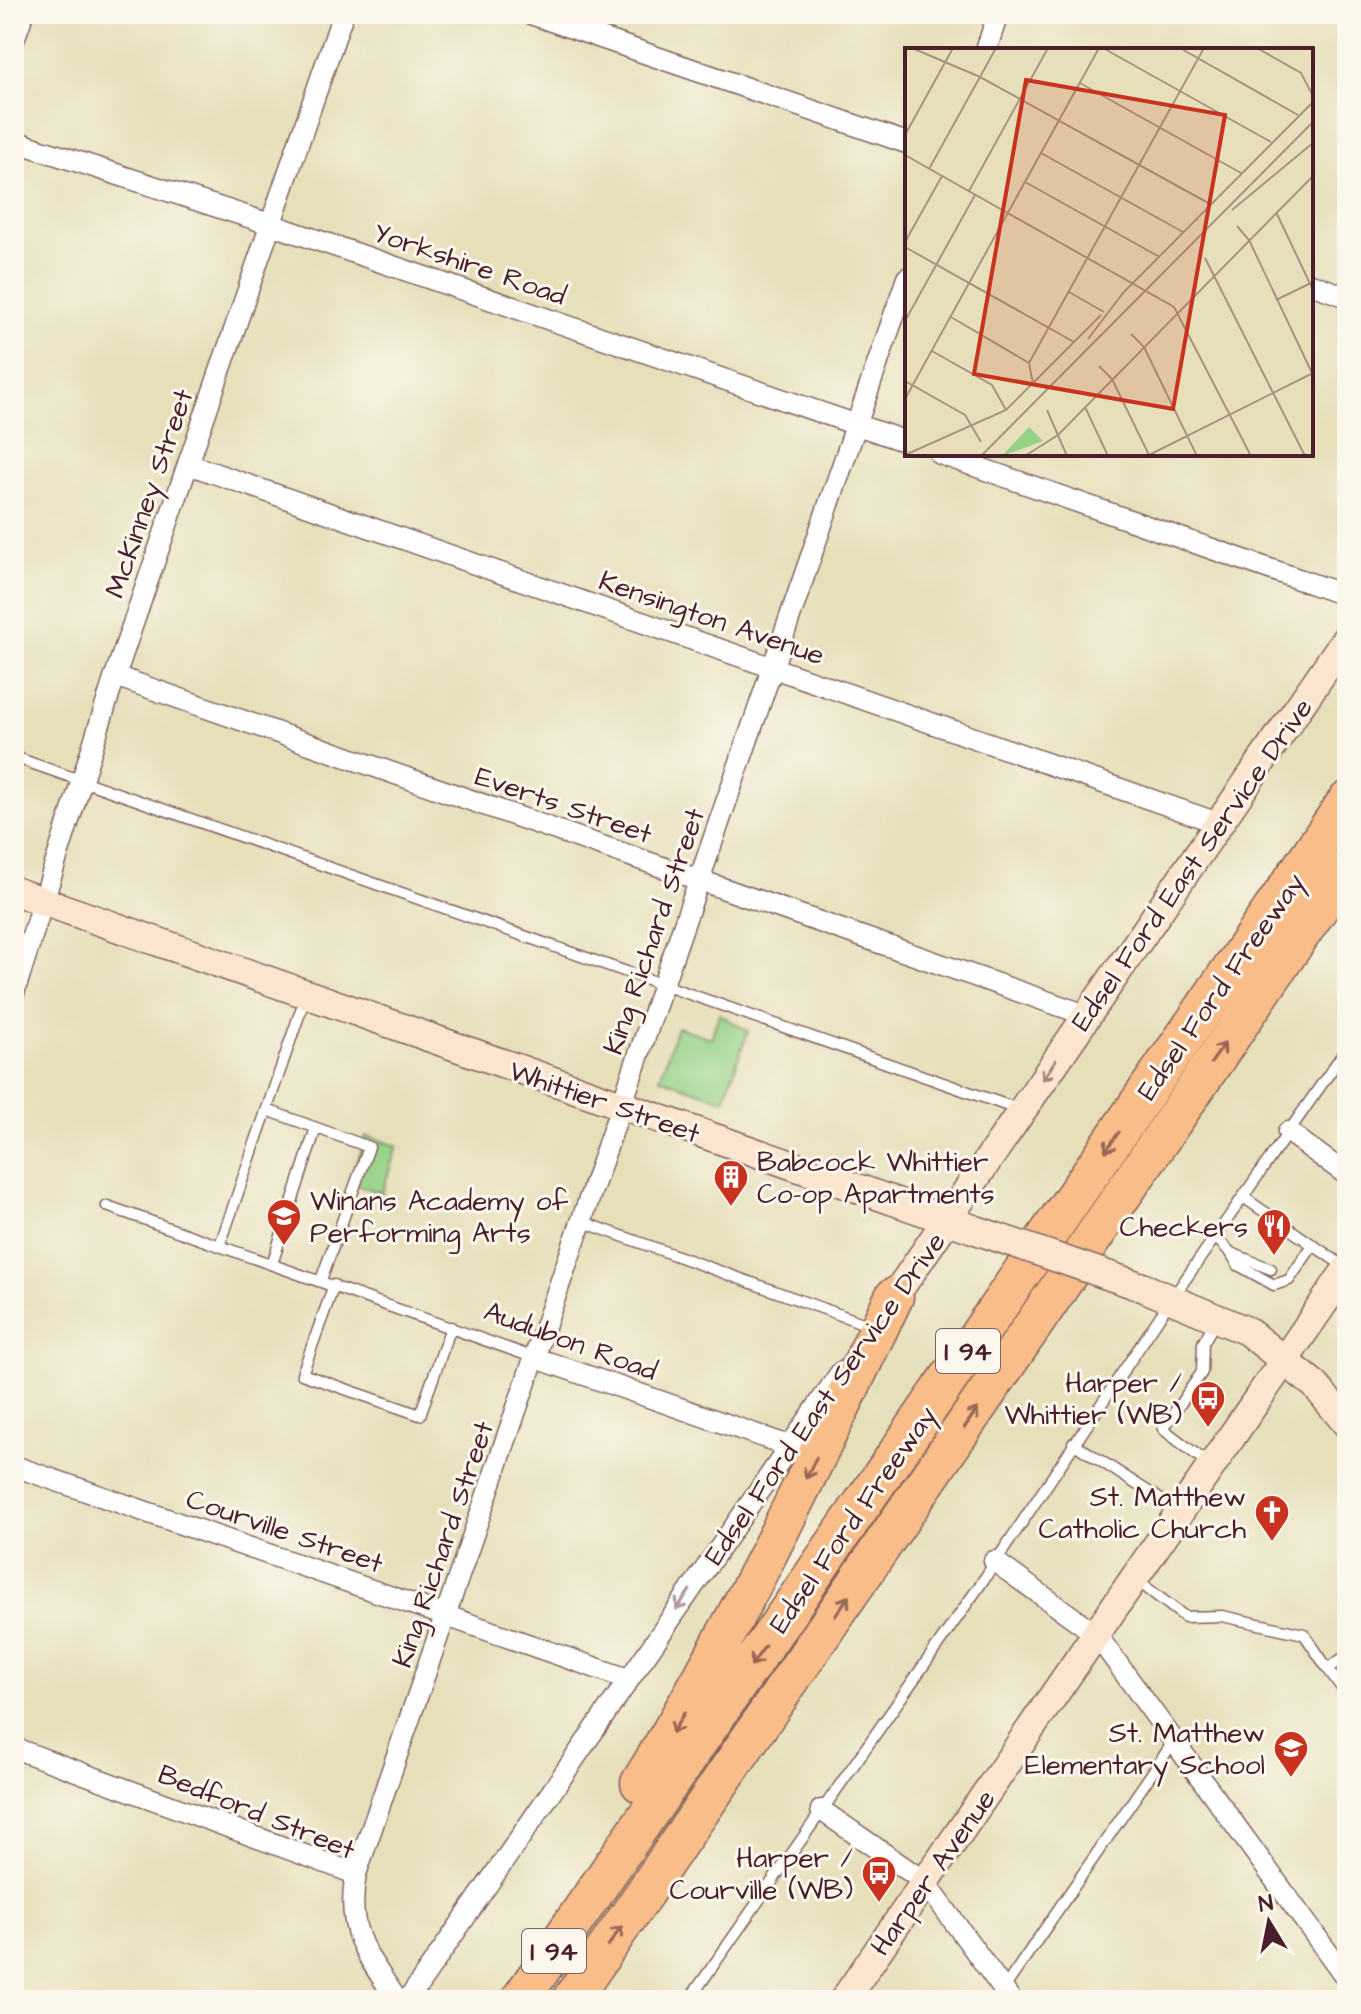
<svg xmlns="http://www.w3.org/2000/svg" width="1361" height="2014" font-family="'Architects Daughter',sans-serif">
  <style>
    .green { fill: #95d287; stroke: #707859; stroke-width: 2 }
    .lines { fill: none; stroke-linecap: round; stroke-linejoin: round }
    .lane-casing { stroke: #81625d; stroke-width: 13 }
    .street-casing { stroke: #81625d; stroke-width: 23 }
    .secondary-casing { stroke: #81625d; stroke-width: 31 }
    .highway-casing { stroke: #81625d; stroke-width: 41 }
    .lane { stroke: #fff; stroke-width: 10 }
    .street { stroke: #fff; stroke-width: 20 }
    .secondary { stroke: #fce5cf; stroke-width: 28 }
    .highway { stroke: #f8bd88; stroke-width: 38 }
    .secondary-bridge-casing { stroke: #81625d; stroke-width: 31; stroke-linecap: butt }
    .secondary-bridge { stroke: #fce5cf; stroke-width: 28 }
    .oneway { stroke: #986655 }
    .oneway2 { stroke: #a3827d }
    .oneway3 { stroke: #ae9aa0 }
    .labels { text-anchor: middle; stroke-width: 6; stroke-linejoin: round; paint-order: stroke }
    .shield { fill: #fbf7ec; stroke: #7f6065; stroke-width: 2 }
    .shield-label { font-size: 26px; font-weight: bold; fill: #4a1f2b }
    .street-label { font-size: 28px; fill: #4a1f2b; stroke: #fbf7ec }
    .poi-label { font-size: 28px; fill: #4a1f2b; stroke: #fbf7ec; text-anchor: end }
    .inset-road { fill: none; stroke: #a89281; stroke-width: 2 }
    .view { fill: #c8321e; fill-opacity: 0.15; stroke: #c8321e; stroke-width: 4 }
    .inset-edge { fill: none; stroke: #4a1f2b; stroke-width: 4 }
  </style>
  <rect width="100%" height="100%" fill="#fbf7ec"/>
  <filter id="ink" filterUnits="userSpaceOnUse"><feTurbulence type="fractalNoise" baseFrequency=".0125" numOctaves="2"/><feDisplacementMap in="SourceGraphic" scale="16" xChannelSelector="R" yChannelSelector="G"/><feConvolveMatrix kernelMatrix="1 2 1 2 8 2 1 2 1" color-interpolation-filters="sRGB"/></filter>
  <filter id="wash" filterUnits="userSpaceOnUse"><feTurbulence type="fractalNoise" baseFrequency=".006" numOctaves="4" result="noise"/><feDisplacementMap in="SourceGraphic" scale="32" xChannelSelector="R" yChannelSelector="G"/><feGaussianBlur stdDeviation="1.8" result="paint"/><feColorMatrix in="noise" values="0 0 0 0 0 0 0 0 0 0 0 0 0 0 0 0 0 1.4 0 .05"/><feComposite in="paint" operator="in"/></filter>
  <g filter="url(#wash)">
    <rect width="100%" height="100%" fill="#e6dfba"/>
    <path class="green" d="M719,1014L748,1031L724,1100L660,1078L677,1027L711,1038Z
      M366,1136L397,1146L382,1193L351,1183Z"/>
  </g>
  <g filter="url(#ink)">
    <g class="lines">
      <g class="lane-casing">
        <path id="lane" d="M14,757L1020,1110
          M267,1110L369,1147L321,1280
          M1243,1197L1345,1267
          M107,1206L535,1358
          M583,1222L871,1326
          M1215,1237L1231,1253L1238,1265L1274,1285L1289,1280L1313,1245
          M220,1245L305,998
          M1231,1253L1271,1269
          M272,1264L316,1128
          M334,1285L302,1374L420,1415L451,1327
          M1073,1443L1178,1511
          M1210,1465L1163,1429L1202,1372L1203,1343L1216,1320
          M1135,1579L1185,1617L1222,1616L1304,1634L1328,1669
          M1347,1655L1328,1669L1347,1695
          M689,2000L978,1588L1171,1300L1347,1048
          M996,2000L1174,1741"/>
      </g>
      <g class="street-casing">
        <path id="street" d="M531,14L907,143
          M14,40L23,14
          M986,50L998,14
          M14,141L270,224L907,442
          M1311,284L1347,297
          M940,454L1347,596
          M188,464L1218,823
          M115,676L1086,1015
          M14,993L115,676L343,14
          M1288,1132L1347,1175
          M536,1358L789,1446
          M14,1466L628,1679
          M994,1561L1096,1634L1347,1979
          M14,1748L356,1874
          M821,1810L925,1882L1011,2000
          M397,2000C367,1954 345,1933 356,1874L907,278
          M408,2000L841,1372"/>
      </g>
      <g class="secondary-casing">
        <path id="secondary" d="M14,891L973,1229
          M1142,1287L1247,1331L1315,1385L1347,1424
          M894,1297L1347,637
          M844,2000L1347,1269"/>
      </g>
      <g class="highway-casing">
        <path id="highway" d="M640,1783C736,1628 815,1461 894,1297
          M520,2000L1347,801
          M571,2000L1347,867"/>
      </g>
      <use href="#lane" class="lane"/>
      <use href="#street" class="street"/>
      <use href="#secondary" class="secondary"/>
      <use href="#highway" class="highway"/>
      <g class="secondary-bridge-casing">
        <path id="secondary-bridge" d="M973,1229L1142,1287"/>
      </g>
      <use href="#secondary-bridge" class="secondary-bridge"/>
    </g>
    <defs><path id="oneway-shaft" d="M-6 0H5M1.5-3L5.5 0L1.5 3" fill="none" stroke-width="1.6" stroke-linecap="round" stroke-linejoin="round" transform="scale(2)"/></defs>
    <g class="oneway">
      <use href="#oneway-shaft" transform="translate(1218 1053) rotate(-55)"/>
      <use href="#oneway-shaft" transform="translate(1112 1142) rotate(125)"/>
      <use href="#oneway-shaft" transform="translate(971 1418) rotate(-56)"/>
      <use href="#oneway-shaft" transform="translate(811 1468) rotate(117)"/>
      <use href="#oneway-shaft" transform="translate(842 1606) rotate(-56)"/>
      <use href="#oneway-shaft" transform="translate(758 1656) rotate(125)"/>
      <use href="#oneway-shaft" transform="translate(678 1723) rotate(121)"/>
      <use href="#oneway-shaft" transform="translate(615 1936) rotate(-55)"/>
    </g>
    <use class="oneway2" href="#oneway-shaft" transform="translate(1049 1070) rotate(124)"/>
    <use class="oneway3" href="#oneway-shaft" transform="translate(683 1600) rotate(125)"/>
  </g>
  <defs>
    <g id="building-pin" transform="scale(1.8)"><path d="M0 17L-7.5 6A9.5 9.5 0 1 1 7.5 6Z" fill="#c8321e" stroke="#fbf7ec"/><path d="M-4-6H4V6H1V3H-1V6H-4ZM-2.5-4.3h1.7v1.8h-1.7ZM.8-4.3h1.7v1.8H.8ZM-2.5-1h1.7V.8h-1.7ZM.8-1h1.7V.8H.8Z" fill="#fff"/></g>
    <g id="school-pin" transform="scale(1.8)"><path d="M0 17L-7.5 6A9.5 9.5 0 1 1 7.5 6Z" fill="#c8321e" stroke="#fbf7ec"/><path d="M0-5L7-2L0 1L-7-2ZM-4 1L0 2.5L4 1V4Q0 6-4 4Z" fill="#fff"/></g>
    <g id="restaurant-pin" transform="scale(1.8)"><path d="M0 17L-7.5 6A9.5 9.5 0 1 1 7.5 6Z" fill="#c8321e" stroke="#fbf7ec"/><path d="M-5-6h1v4h1v-4h1v4h1v-4h1v5L-1.5 .5V6h-2V.5L-5-1ZM5-6V6H3V1.5H1.5Q1.5-4 5-6Z" fill="#fff"/></g>
    <g id="bus-pin" transform="scale(1.8)"><path d="M0 17L-7.5 6A9.5 9.5 0 1 1 7.5 6Z" fill="#c8321e" stroke="#fbf7ec"/><path d="M-5-6H5V4H4V6H2V4H-2V6H-4V4H-5ZM-3.5-4V0h7V-4ZM-3.5 1.2v1.5H-2V1.2ZM2 1.2v1.5H3.5V1.2Z" fill="#fff"/></g>
    <g id="church-pin" transform="scale(1.8)"><path d="M0 17L-7.5 6A9.5 9.5 0 1 1 7.5 6Z" fill="#c8321e" stroke="#fbf7ec"/><path d="M-1.2-6h2.4v3.5h3.3v2.4h-3.3V6h-2.4V-.1h-3.3v-2.4h3.3Z" fill="#fff"/></g>
  </defs>
  <g fill-rule="evenodd">
    <use href="#building-pin" x="731" y="1177"/>
    <use href="#school-pin" x="284" y="1216"/>
    <use href="#restaurant-pin" x="1274" y="1226"/>
    <use href="#bus-pin" x="1208" y="1398"/>
    <use href="#church-pin" x="1272" y="1512"/>
    <use href="#school-pin" x="1291" y="1748"/>
    <use href="#bus-pin" x="879" y="1873"/>
  </g>
  <g class="labels">
    <g class="shield">
      <rect x="936" y="1329" width="64" height="44" rx="6"/>
      <rect x="522" y="1929" width="64" height="44" rx="6"/>
    </g>
    <g class="shield-label">
      <text x="968" y="1360">I 94</text>
      <text x="554" y="1960">I 94</text>
    </g>
    <g class="street-label">
      <text transform="translate(470 263) rotate(19)" y="10">Yorkshire Road</text>
      <text transform="translate(148 493) rotate(-71)" y="10">McKinney Street</text>
      <text transform="translate(712 617) rotate(19)" y="10">Kensington Avenue</text>
      <text transform="translate(564 804) rotate(19)" y="10">Everts Street</text>
      <text transform="translate(1191 864) rotate(-55)" y="10">Edsel Ford East Service Drive</text>
      <text transform="translate(653 931) rotate(-71)" y="10">King Richard Street</text>
      <text transform="translate(1220 986) rotate(-55)" y="10">Edsel Ford Freeway</text>
      <text transform="translate(605 1101) rotate(19)" y="10">Whittier Street</text>
      <text transform="translate(571 1340) rotate(20)" y="10">Audubon Road</text>
      <text transform="translate(824 1398) rotate(-55)" y="10">Edsel Ford East Service Drive</text>
      <text transform="translate(852 1519) rotate(-55)" y="10">Edsel Ford Freeway</text>
      <text transform="translate(285 1530) rotate(19)" y="10">Courville Street</text>
      <text transform="translate(442 1544) rotate(-71)" y="10">King Richard Street</text>
      <text transform="translate(257 1811) rotate(22)" y="10">Bedford Street</text>
      <text transform="translate(932 1872) rotate(-55)" y="10">Harper Avenue</text>
    </g>
    <g class="poi-label">
      <text x="757" y="1171" text-anchor="start">Babcock Whittier<tspan x="757" dy="32">Co-op Apartments</tspan></text>
      <text x="310" y="1210" text-anchor="start">Winans Academy of<tspan x="310" dy="32">Performing Arts</tspan></text>
      <text x="1248" y="1236">Checkers</text>
      <text x="1182" y="1392">Harper /<tspan x="1182" dy="32">Whittier (WB)</tspan></text>
      <text x="1246" y="1506">St. Matthew<tspan x="1246" dy="32">Catholic Church</tspan></text>
      <text x="1265" y="1742">St. Matthew<tspan x="1265" dy="32">Elementary School</tspan></text>
      <text x="853" y="1867">Harper /<tspan x="853" dy="32">Courville (WB)</tspan></text>
    </g>
  </g>
  <g transform="translate(905 48)">
    <rect width="408" height="408" fill="#e6dfba"/>
    <path d="M124,379L138,393L97,408Z" fill="#95d287"/>
    <path class="inset-road" d="M7,0L75,29L305,156M198,0L366,94M275,0L393,67M352,0L396,25L408,48M175,35L336,125M0,87L48,0M136,105L278,184M0,107L269,259L346,408M24,121L91,0M120,134L253,208M64,143L143,0M327,162L408,95M372,166L408,242M332,178L344,192L408,327M0,194L37,128M0,199L169,294M300,210L400,408M164,244L199,264M217,246L408,54M371,252L408,234M46,269L124,315M0,273L70,147M226,286L239,299L292,408M183,291L218,245M27,303L87,337L101,362M194,318L207,331L244,407M0,333L60,367L76,394M128,336L124,315L299,0M0,351L194,0M180,359L203,408M142,362L162,408M0,407L101,362L196,267M76,408L408,74M120,408L153,387L408,128M242,408L408,325"/>
    <path class="view" d="M121,32L320,67L268,361L69,326Z"/>
    <rect width="408" height="408" class="inset-edge"/>
  </g>
  <rect width="1361" height="2014" fill="none" stroke="#fbf7ec" stroke-width="48"/>
  <g transform="translate(1269 1922) rotate(350)" stroke="#fbf7ec" stroke-width="6" paint-order="stroke">
  <path d="M0-6L14 30L0 20L-14 30Z" fill="#4a1f2b"/>
  <text y="-12" font-size="22" font-weight="bold" text-anchor="middle" fill="#4a1f2b">N</text>
  </g>
</svg>
